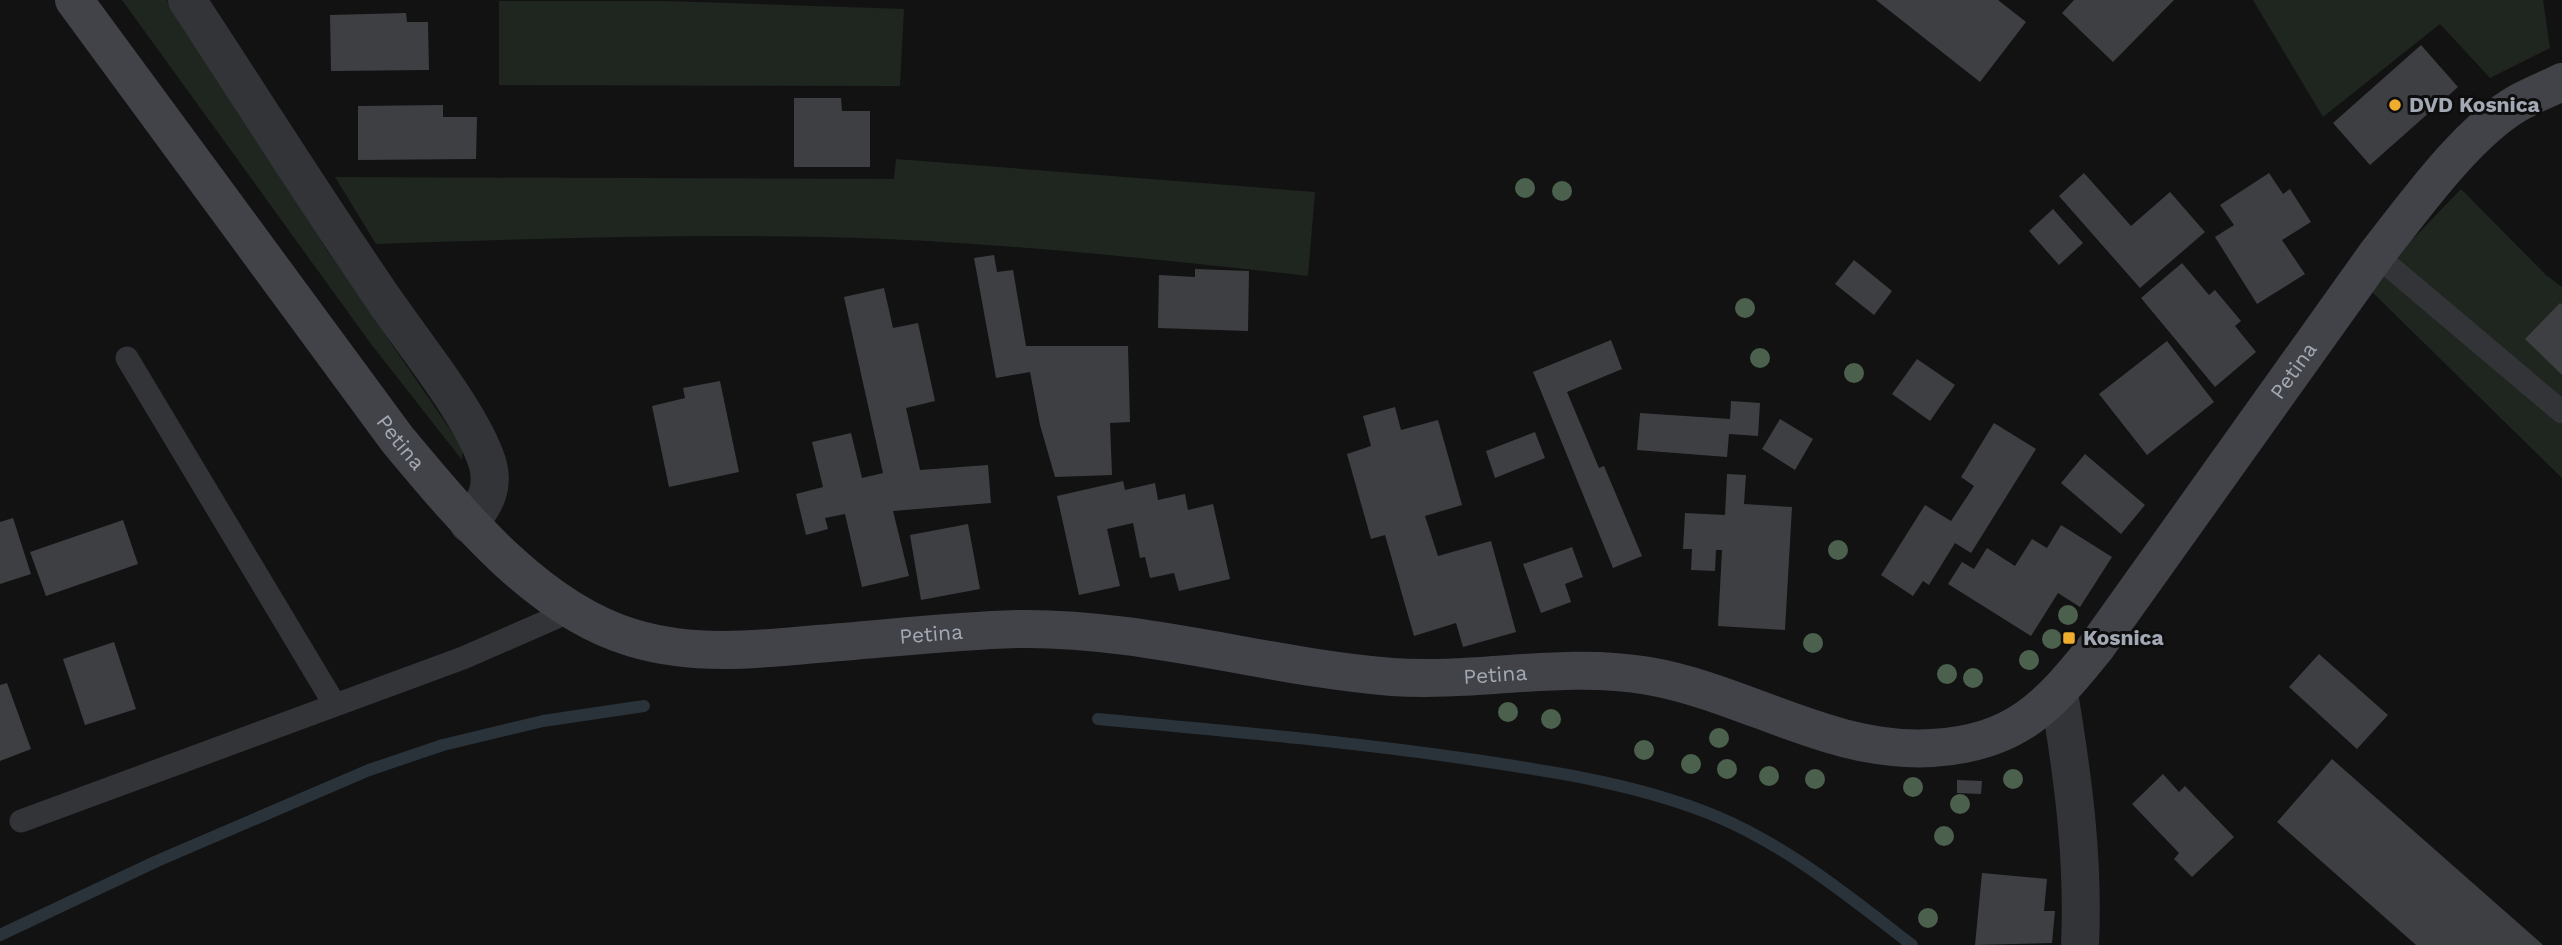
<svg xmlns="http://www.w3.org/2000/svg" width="2562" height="945" font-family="'Work Sans',sans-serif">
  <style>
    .green { fill: #1e261f }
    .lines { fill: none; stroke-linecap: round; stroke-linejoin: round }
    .stream { stroke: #2a3339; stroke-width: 12 }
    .building { fill: #3e3f43 }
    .lane { stroke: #333438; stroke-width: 23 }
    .street { stroke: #333438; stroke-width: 38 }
    .secondary { stroke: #414348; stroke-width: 38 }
    .tree { fill: #4b604d }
    .poi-dot { fill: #f0ac2d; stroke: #0d0d0e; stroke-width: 2.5 }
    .labels { text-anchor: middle; stroke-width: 6; stroke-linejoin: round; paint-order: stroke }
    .poi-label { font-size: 21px; font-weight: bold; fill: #a3a9b4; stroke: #0d0d0e; text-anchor: start }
    .street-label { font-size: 21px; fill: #a3a9b4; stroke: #0d0d0e }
  </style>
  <rect width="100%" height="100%" fill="#121213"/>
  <path class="green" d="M122,0H167L327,250L463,448L462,460L371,344Z
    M2253,0H2543L2550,48L2490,78L2440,24L2323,117Z
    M499,1H664L904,9L900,86L499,85Z
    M896,159L1315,192L1308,276C1148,258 988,241 827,237C677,234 526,239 376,244L335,177L894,179Z
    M2461,189L2546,275L2562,287V478L2372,292L2409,243Z"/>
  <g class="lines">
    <path class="stream" d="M1098,719C1227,731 1355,742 1482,761C1562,773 1644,786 1718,817C1789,847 1852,899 1912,945
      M0,935L157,861L369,770L443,745L543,721L644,706"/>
  </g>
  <path class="building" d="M1876,0H1998L2026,22L1980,82Z
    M2074,0H2174L2113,62L2062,13Z
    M406,13L407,22H428L429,70L331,71L330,15Z
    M2421,45L2458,87L2370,165L2333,123Z
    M794,98H841L842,111H870V167H794Z
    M443,105V117H477L476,159L358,160V106Z
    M2084,173L2131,226L2170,192L2205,232L2140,288L2059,196Z
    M2269,173L2283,194L2290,189L2311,222L2282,240L2305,274L2257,304L2215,237L2234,225L2220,205Z
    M2053,209L2083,243L2059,265L2029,231Z
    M994,255L997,272L1013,270L1026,346H1128L1130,422L1110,423L1112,475L1055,477L1040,425L1030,372L996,378L974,258Z
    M1854,260L1892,291L1874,315L1835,284Z
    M2182,263L2209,295L2215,290L2241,321L2235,326L2256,352L2215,387L2141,298Z
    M1195,269L1249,271L1248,331L1158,328L1159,275L1195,277Z
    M884,288L893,328L918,323L935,401L906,408L920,470L988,465L991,503L893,511L909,576L862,587L845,514L825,518L828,529L806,535L796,494L823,487L812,442L851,433L862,478L883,473L844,297Z
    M2560,303L2562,305V375L2525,339Z
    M1611,340L1622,369L1567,392L1599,468L1604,466L1642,556L1613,568L1533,372Z
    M2167,341L2214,402L2147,455L2099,394Z
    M1917,359L1955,385L1930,421L1892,394Z
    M720,381L739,472L669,487L652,406L685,398L683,388Z
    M1731,401L1760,403L1758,436L1729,434L1727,457L1637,450L1640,413L1730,419Z
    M1395,407L1401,430L1438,420L1462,505L1425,516L1438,556L1491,541L1516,632L1463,647L1456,623L1414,636L1385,535L1371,539L1347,454L1371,446L1363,416Z
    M1780,419L1813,439L1795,470L1762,449Z
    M1994,423L2036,449L1971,553L1955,543L1929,585L1923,581L1913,596L1881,575L1925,505L1951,521L1974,486L1961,477Z
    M1535,432L1545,458L1495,478L1486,451Z
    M2085,454L2145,505L2121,534L2061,483Z
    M1727,474L1746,475L1744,504L1792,507L1785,630L1718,626L1722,550H1716L1715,571L1691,570L1692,549H1683L1685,513L1725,515Z
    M1123,481L1125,490L1155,483L1158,500L1185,494L1188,510L1213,504L1230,579L1179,591L1174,573L1150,578L1145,557L1140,558L1133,523L1107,529L1120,586L1079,595L1057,496Z
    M13,518L31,574L0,584V522Z
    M123,520L138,564L46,596L30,552Z
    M968,524L980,589L921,600L910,535Z
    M2061,525L2112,557L2080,607L2058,593L2031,636L1948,584L1962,562L1974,569L1987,548L2015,566L2032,539L2047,548Z
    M1572,547L1583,577L1565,584L1571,602L1541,613L1523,564Z
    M114,642L136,709L85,725L63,659Z
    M2319,654L2388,715L2357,749L2289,687Z
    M7,683L31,749L0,761V685Z
    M2332,759L2543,945H2416L2277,822Z
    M2163,774L2179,792L2185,786L2234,837L2192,877L2174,859L2179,853L2132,804Z
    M1957,780L1982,781L1981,794L1957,793Z
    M1982,873L2047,879L2044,911H2055L2052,943L1975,945Z"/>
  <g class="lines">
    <path class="lane" d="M2376,255L2562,412
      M127,358L335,705
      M21,821L463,658L573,610"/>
    <path class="street" d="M187,0C252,99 315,199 382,297C411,340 472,414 487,462C495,487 485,504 469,524
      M2059,693C2073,778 2084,859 2080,945"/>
    <path class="secondary" id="s1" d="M74,0L397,439C459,513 537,610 633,638C693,656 754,650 816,644C883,639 950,631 1017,629C1143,627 1267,667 1392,677C1477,683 1564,661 1649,676C1746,693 1831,754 1932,748C2016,743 2048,707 2097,646L2376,255C2413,208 2467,132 2518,103C2532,95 2548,89 2562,82"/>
  </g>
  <g class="tree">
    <circle cx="1525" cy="188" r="10"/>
    <circle cx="1562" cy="191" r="10"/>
    <circle cx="1745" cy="308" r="10"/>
    <circle cx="1760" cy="358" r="10"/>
    <circle cx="1854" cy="373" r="10"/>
    <circle cx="1838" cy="550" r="10"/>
    <circle cx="2068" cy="615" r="10"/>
    <circle cx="2052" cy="639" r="10"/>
    <circle cx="1813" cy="643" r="10"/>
    <circle cx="2029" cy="660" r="10"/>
    <circle cx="1947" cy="674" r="10"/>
    <circle cx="1973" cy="678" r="10"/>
    <circle cx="1508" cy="712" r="10"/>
    <circle cx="1551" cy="719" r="10"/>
    <circle cx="1719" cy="738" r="10"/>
    <circle cx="1644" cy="750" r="10"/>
    <circle cx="1691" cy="764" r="10"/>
    <circle cx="1727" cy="769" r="10"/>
    <circle cx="1769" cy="776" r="10"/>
    <circle cx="1815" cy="779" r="10"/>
    <circle cx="2013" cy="779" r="10"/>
    <circle cx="1913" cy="787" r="10"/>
    <circle cx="1960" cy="804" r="10"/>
    <circle cx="1944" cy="836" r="10"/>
    <circle cx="1928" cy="918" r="10"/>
  </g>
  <g class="poi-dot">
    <circle cx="2395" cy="105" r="7"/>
    <rect x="2062" y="631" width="14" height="14" rx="3.5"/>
  </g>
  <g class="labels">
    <g class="poi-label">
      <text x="2409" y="112">DVD Kosnica</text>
      <text x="2083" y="645">Kosnica</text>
    </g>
    <g class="street-label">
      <text dy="7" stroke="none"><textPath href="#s1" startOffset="2714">Petina</textPath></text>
      <text dy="7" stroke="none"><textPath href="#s1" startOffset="550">Petina</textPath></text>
      <text dy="7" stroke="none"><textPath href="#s1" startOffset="1158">Petina</textPath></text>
      <text dy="7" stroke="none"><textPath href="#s1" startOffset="1726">Petina</textPath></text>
    </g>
  </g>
</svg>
